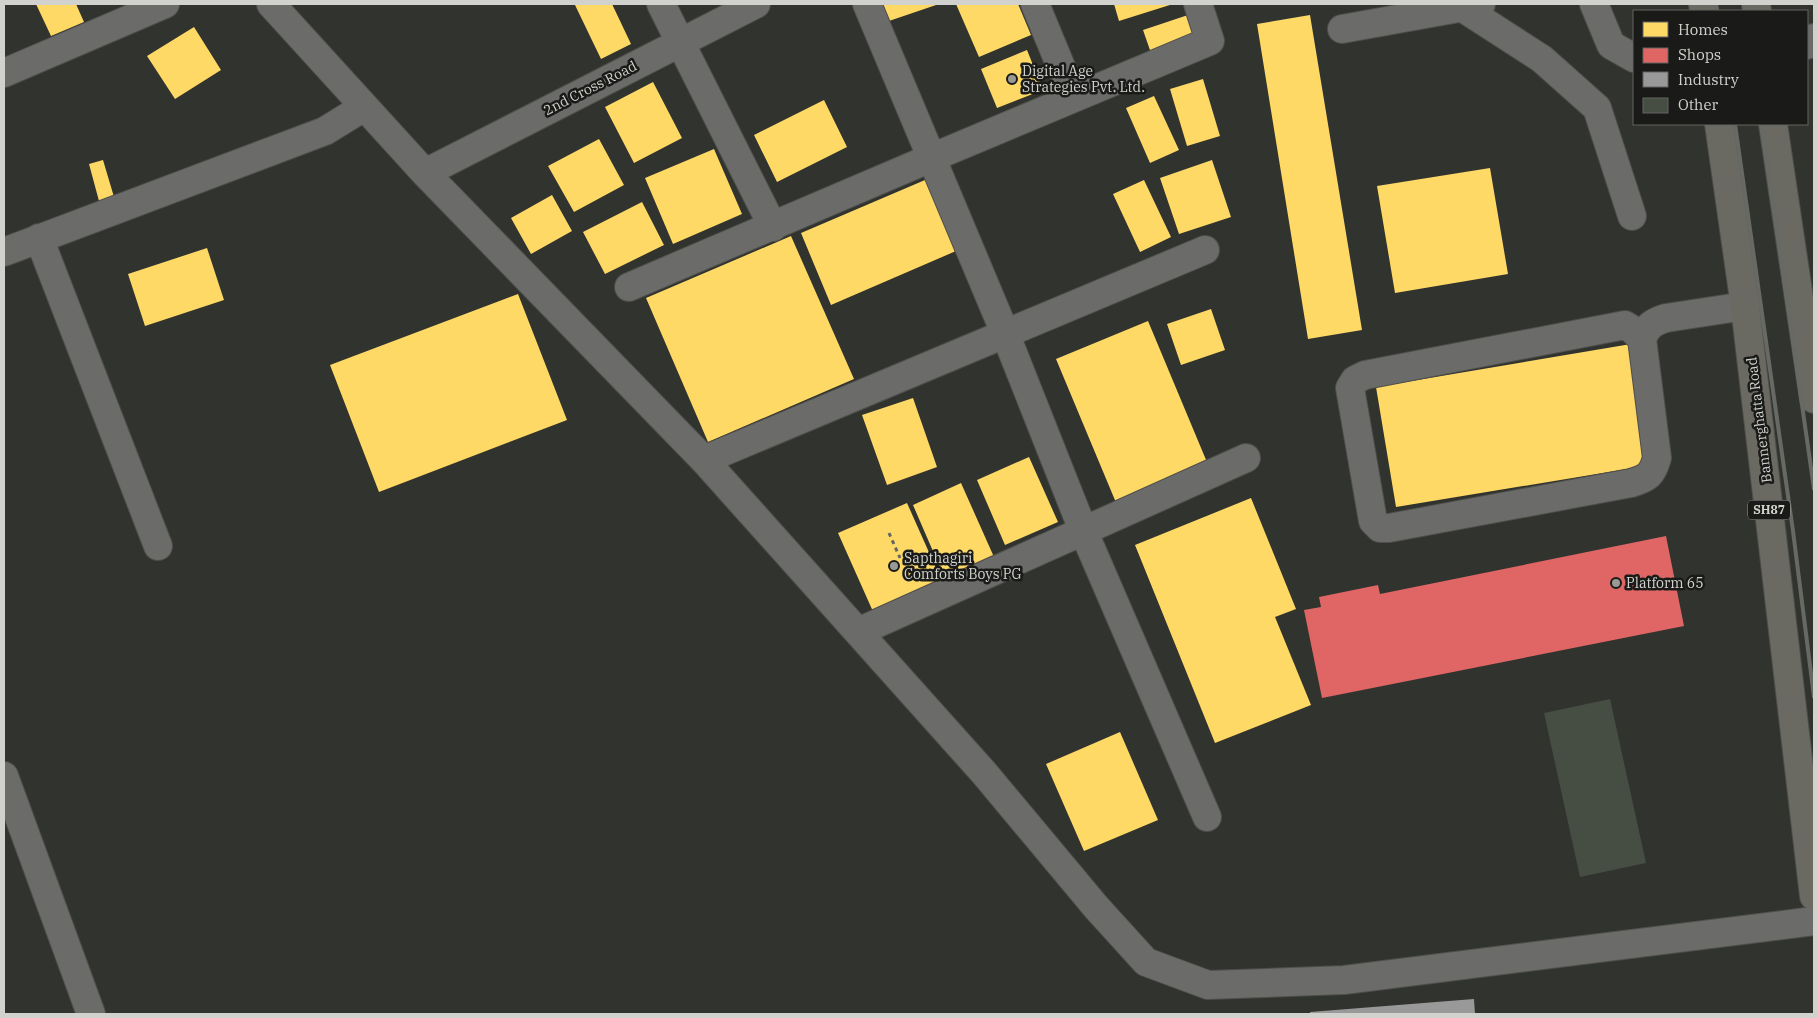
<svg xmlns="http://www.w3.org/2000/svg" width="1818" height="1018" font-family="'IBM Plex Serif',serif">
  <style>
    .homes { fill: #ffd966 }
    .shops { fill: #e06666 }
    .industry { fill: #999 }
    .building { fill: #464e44 }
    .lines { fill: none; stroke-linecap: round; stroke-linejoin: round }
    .minor-casing { stroke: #4e4f4b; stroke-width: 30 }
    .major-casing { stroke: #4e4f4b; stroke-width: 30 }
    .path { stroke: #666764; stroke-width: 3; stroke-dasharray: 4 4; stroke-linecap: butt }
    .minor { stroke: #6b6b69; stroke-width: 28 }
    .major { stroke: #6b6a62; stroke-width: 28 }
    .rail { stroke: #676965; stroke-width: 4 }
    .poi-dot { fill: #999a96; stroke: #1a1b18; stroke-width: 2 }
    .labels { text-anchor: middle; stroke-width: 5; stroke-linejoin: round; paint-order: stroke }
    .shield { fill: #1a1b18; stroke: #9a9b97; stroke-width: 1 }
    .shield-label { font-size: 12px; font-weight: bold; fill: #d1d2ce }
    .poi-label { font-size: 14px; fill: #d1d2ce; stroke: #1a1b18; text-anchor: start }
    .street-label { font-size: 14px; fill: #d1d2ce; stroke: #1a1b18 }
  </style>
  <rect width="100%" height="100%" fill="#31332e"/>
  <path class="homes" d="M36,4H76L84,22L51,36Z
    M577,4H612L631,44L601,59L575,5Z
    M883,4H939L889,21Z
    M956,4H1018L1031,35L979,57Z
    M1114,4H1173L1119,21Z
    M1188,15L1195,38L1151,53L1143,30Z
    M1310,15L1362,330L1308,339L1257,24Z
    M194,27L221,70L175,99L147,56Z
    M1027,50L1043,90L997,108L981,69Z
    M1203,79L1220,136L1187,146L1170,89Z
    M653,82L682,138L634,163L605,107Z
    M1154,96L1179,150L1150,163L1126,108Z
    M824,100L847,147L777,182L754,135Z
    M599,139L624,185L574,212L548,166Z
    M714,149L742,214L673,244L645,178Z
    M103,160L114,197L99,201L89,164Z
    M1212,160L1231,217L1179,234L1160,178Z
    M1490,168L1508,274L1395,293L1377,186Z
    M925,180L956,251L831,305L801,233Z
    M1144,180L1171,237L1140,252L1113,194Z
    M552,195L572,231L531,254L511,218Z
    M642,202L664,245L605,274L583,232Z
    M791,236L854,379L708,442L646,298Z
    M207,248L224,300L145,326L128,274Z
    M518,294L567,420L379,492L330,365Z
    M1211,309L1225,350L1181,365L1167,324Z
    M1148,321L1209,467L1117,505L1056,359Z
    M1631,344L1651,465L1396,507L1376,387Z
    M913,398L937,467L887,485L862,415Z
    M1029,457L1058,522L1005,545L977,480Z
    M961,483L994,557L945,579L913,505Z
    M1251,498L1296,609L1275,617L1311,705L1215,743L1135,545Z
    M907,503L944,586L875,616L838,533Z
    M1120,732L1158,820L1084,851L1046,764Z"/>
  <path class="shops" d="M1666,536L1684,626L1322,698L1304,610L1321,607L1319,597L1378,585L1380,594Z"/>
  <path class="industry" d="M1474,999L1475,1014H1310V1012Z"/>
  <path class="building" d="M1610,699L1646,863L1580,877L1544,713Z"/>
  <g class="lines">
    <g class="minor-casing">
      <path id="minor" d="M271,4L425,173L704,460L985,774L1096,907L1146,962L1208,985L1344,980L1814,921
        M661,4L773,227
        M867,4L1005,333L1083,530L1207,817
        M1035,4L1074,98
        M1594,4L1611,45L1634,58
        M1463,8L1542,59L1597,108L1632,216
        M1342,29L1481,4
        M1807,45L1814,38
        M4,73L165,4
        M425,173L756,4
        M39,238L158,546
        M4,252L325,131L364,107
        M629,287L931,158L1210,41L1198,4
        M1642,339L1633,330L1625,325L1365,375L1355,380L1350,388L1373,521L1380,528H1389L1631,483C1648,478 1652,475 1657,458L1642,339C1647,326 1653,322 1666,318L1745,306
        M704,460L1205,250
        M858,632L1246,458
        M4,776L91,1014"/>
    </g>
    <g class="major-casing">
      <path id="major" d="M1703,4L1704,11
        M1756,4L1757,11
        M1719,124L1745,306L1814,896
        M1773,124L1814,399"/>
    </g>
    <path class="path" d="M889,533L900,558"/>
    <use href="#minor" class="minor"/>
    <use href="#major" class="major"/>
    <path class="rail" d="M1716,4L1717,11
      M1744,4L1745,11
      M1735,124L1793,531L1814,697
      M1762,124L1814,489"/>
  </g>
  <g class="poi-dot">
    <circle cx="1012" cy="79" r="5"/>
    <circle cx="894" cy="566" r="5"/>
    <circle cx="1616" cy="583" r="5"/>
  </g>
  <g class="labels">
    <rect class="shield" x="1748" y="500.5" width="42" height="19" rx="4"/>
    <g class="shield-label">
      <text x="1769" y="514">SH87</text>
    </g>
    <g class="poi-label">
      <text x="1022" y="76">Digital Age<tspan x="1022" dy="16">Strategies Pvt. Ltd.</tspan></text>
      <text x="904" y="563">Sapthagiri<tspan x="904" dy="16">Comforts Boys PG</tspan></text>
      <text x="1626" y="588">Platform 65</text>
    </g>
    <g class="street-label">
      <text transform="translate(590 88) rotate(-27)" y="5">2nd Cross Road</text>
      <text transform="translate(1759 420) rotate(-97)" y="5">Bannerghatta Road</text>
    </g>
  </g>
  <rect width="1818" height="1018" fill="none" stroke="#d1d2ce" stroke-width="10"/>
  <rect x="1633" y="10" width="175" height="115" fill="#1a1b18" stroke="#636461"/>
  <rect x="1643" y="22" width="25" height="15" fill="#ffd966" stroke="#636461"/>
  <text x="1678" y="35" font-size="15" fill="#d1d2ce">Homes</text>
  <rect x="1643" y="48" width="25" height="15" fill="#e06666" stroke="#636461"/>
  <text x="1678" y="60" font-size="15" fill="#d1d2ce">Shops</text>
  <rect x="1643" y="72" width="25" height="15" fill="#999999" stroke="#636461"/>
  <text x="1678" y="85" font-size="15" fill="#d1d2ce">Industry</text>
  <rect x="1643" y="98" width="25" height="15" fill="#464e44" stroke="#636461"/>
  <text x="1678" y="110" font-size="15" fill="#d1d2ce">Other</text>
</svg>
